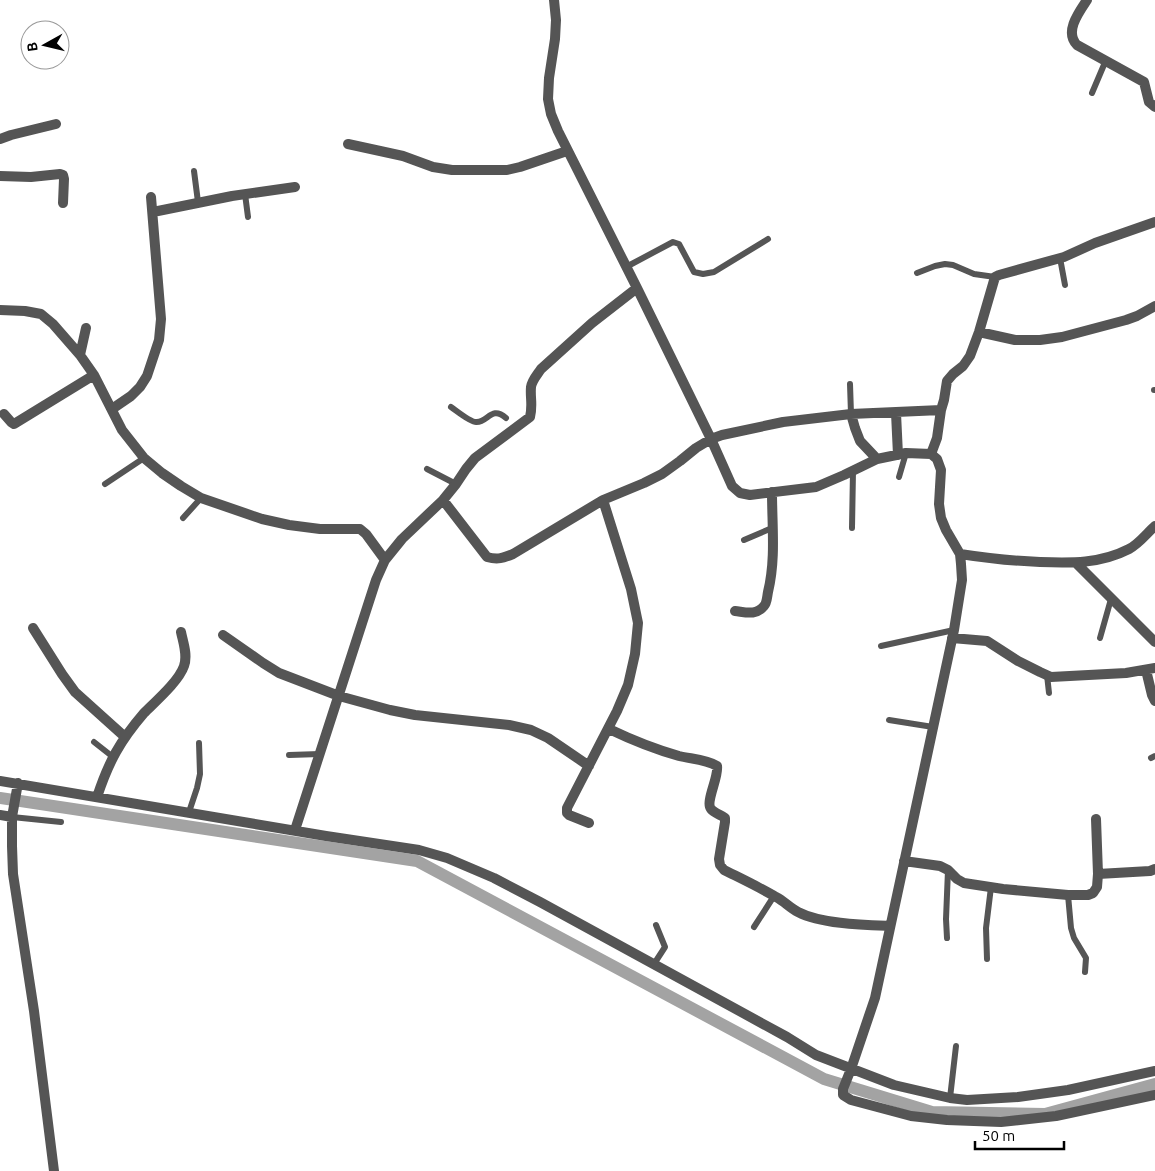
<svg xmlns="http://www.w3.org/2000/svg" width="1155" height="1171" font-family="Ubuntu,sans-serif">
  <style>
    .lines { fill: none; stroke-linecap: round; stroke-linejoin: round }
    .canal { stroke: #a3a3a3; stroke-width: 12 }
    .service { stroke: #555; stroke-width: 6 }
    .minor { stroke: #555; stroke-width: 10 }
  </style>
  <rect width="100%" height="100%" fill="#fff"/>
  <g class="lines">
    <path class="canal" d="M0,798L417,861L824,1079L932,1112L1045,1114L1155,1084"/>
    <path class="service" d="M1092,93L1106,60
      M194,171L198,202
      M245,194L248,217
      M1060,258L1065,285
      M626,267L673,242L679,244L694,272L703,274L714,272L768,239
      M917,273L935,266L945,264L953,265L974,274L995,277
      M850,384L851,414
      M1154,390H1155
      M451,407C457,411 470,422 476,422C488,423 491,405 506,418
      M427,469L456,484
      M899,477L906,453
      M105,484L144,458
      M183,518L201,498
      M852,528L853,471
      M744,540L772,528
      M1100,638L1111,599
      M881,646L954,630
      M1047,675L1049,693
      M889,720L933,727
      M94,742L113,757
      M289,755L320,754
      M1151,758L1155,756
      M189,812L197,788L200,774L199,743
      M12,817L61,822
      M1068,895L1071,928L1074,938L1086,958L1085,972
      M754,927L774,896
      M947,938L946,919L948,870
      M987,959L986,928L991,887
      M654,964L665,947L656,925
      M950,1098L956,1046"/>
    <path class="minor" d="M554,0L556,20L555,39L549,78L548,99L551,114L558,131L637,288L711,439L732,486L740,493L750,495L816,487L844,475L877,459L906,453L931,454L937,459L941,470L939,504L941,518L946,530L960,554L961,564L962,580L954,630L875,998L851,1069L843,1089V1095L851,1100L911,1116L947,1120L1001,1122L1056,1116L1155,1095
      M1087,0C1079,12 1064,32 1077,45L1144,82L1149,102L1155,107
      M0,139L11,135L56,124
      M348,144L403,156L433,167L452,170H507L520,167L567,151
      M0,176L31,177L60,174L63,175L64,179L63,203
      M153,212L232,196L295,187
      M0,310L25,311L41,314L53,324L80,355L94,375L122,430L144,458L162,473L181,486L201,498L262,519L289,525L320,529H360L366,534L385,560
      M979,332L1015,340H1040L1062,337L1126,320L1137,316L1155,306
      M80,355L86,328
      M112,409L131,396L140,387L147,376L159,340L161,319L151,197
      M896,413L898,455
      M4,414L11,422L14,424L94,375
      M851,414L855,428L860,441L877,459
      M931,454L937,438L941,410L944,400L947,381L953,374L963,366L970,356L979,332L995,277L999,275L1064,257L1095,243L1155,222
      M443,500L487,557C498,560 503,558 513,554L603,500L644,483L662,474L680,461L696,448L711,439L722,435L783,422L851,414L941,410
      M960,554C986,558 1013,561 1040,562C1071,563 1100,564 1129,549C1139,544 1147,533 1155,526
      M1076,563L1155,642
      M735,611C745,612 756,616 764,606C767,603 767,597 768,592C776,559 772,526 772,492
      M33,628L62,674L75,692L125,737
      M223,635L263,663L279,673L339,696L390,710L415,715L509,725L531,730L548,738L589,766
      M952,638L987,641L1018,661L1040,672L1051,677L1126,673L1155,668
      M1146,670L1152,695L1155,701
      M609,729C632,740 654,749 679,756C691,759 706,759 717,766C719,777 705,802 711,809C714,813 721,815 725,818V822L719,859L720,865L724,870C742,879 759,887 776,897C784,901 790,908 798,912C821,924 864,925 890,926
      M0,781L326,836L419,850L447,858L494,878L540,902L787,1037L816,1055L894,1085L950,1098L967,1100L1018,1097L1068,1090L1155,1071
      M18,783L12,817V846L13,874L34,1011L54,1171
      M97,797C109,761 120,741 144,713C156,701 179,681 184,666C188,655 183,642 181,632
      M0,815L12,817
      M589,823L569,815L567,813V808L617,711L628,685L635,654L638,623L631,589L603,500
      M295,830L376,580L385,560L402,539L443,500L456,484L466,469L475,458L530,417C533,405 530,398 531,387C532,380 537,375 541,369L592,323L637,288
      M904,861L940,866L948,870L957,879L964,883L1003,889L1068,895H1088L1093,893L1097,887L1098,874L1096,819
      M1098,874L1150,871L1155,869"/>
  </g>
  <g transform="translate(45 45) rotate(262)"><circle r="24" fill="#ffffff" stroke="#999999"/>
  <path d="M0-4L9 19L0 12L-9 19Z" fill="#000000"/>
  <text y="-8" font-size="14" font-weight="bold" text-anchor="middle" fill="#000000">B</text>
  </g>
  <path d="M975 1141v8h89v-8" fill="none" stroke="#000000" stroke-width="2.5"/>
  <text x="982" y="1141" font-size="15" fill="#000000" stroke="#ffffff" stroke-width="4" paint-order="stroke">50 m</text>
</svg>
